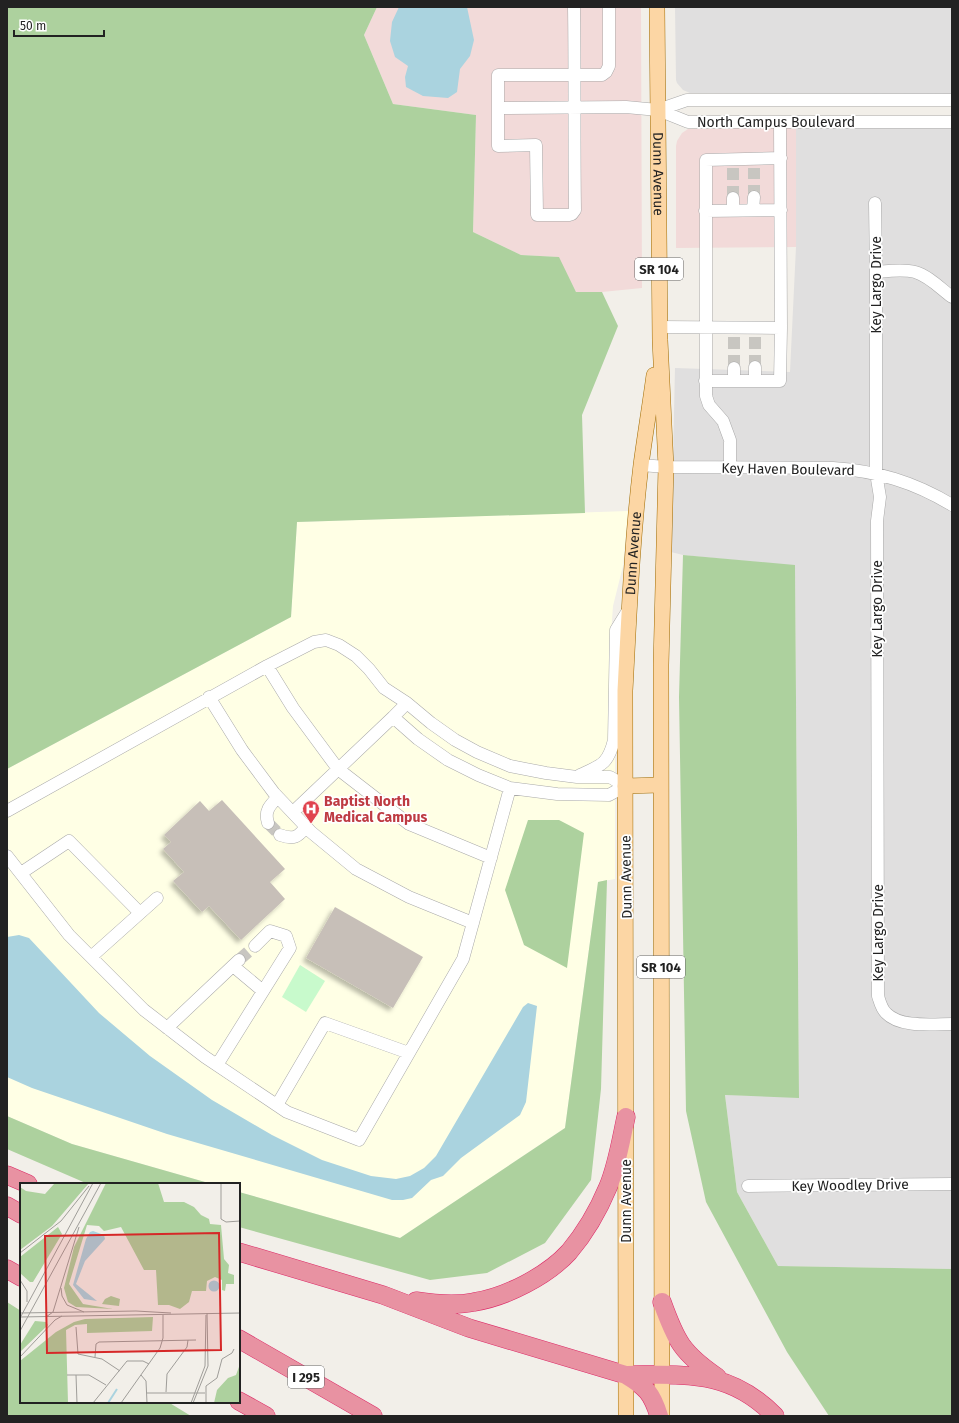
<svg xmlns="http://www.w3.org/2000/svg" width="959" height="1423" font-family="'Fira Sans',sans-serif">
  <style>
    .residential { fill: #e0dfdf }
    .commercial { fill: #f2dad9 }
    .education { fill: #ffffe5 }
    .forest { fill: #add19e }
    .park { fill: #c8facc }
    .water { fill: #aad3df }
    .building { fill: #c7bfb8; filter: url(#shadow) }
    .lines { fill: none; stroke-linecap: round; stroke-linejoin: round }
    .minor-tunnel { stroke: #c8c6c1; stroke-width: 12; stroke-dasharray: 12 6; stroke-linecap: butt }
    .minor-casing { stroke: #a9a9a9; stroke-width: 13 }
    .major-casing { stroke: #a06b00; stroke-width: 16 }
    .highway-casing { stroke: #dc2a67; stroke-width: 19 }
    .minor { stroke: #fff; stroke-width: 12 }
    .major { stroke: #fcd6a4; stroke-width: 15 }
    .highway { stroke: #e892a2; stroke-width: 18 }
    .labels { text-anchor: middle; stroke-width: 3.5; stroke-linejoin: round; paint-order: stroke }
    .shield { fill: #fff; stroke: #646464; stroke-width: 1 }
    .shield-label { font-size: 13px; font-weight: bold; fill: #222 }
    .street-label { font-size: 14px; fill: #222; stroke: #fff }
    .health-label { font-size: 14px; font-weight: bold; fill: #be3a42; stroke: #fff; text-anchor: start }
    .inset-river { fill: none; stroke: #aad3df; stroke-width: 2 }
    .inset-road { fill: none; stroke: #9f9d99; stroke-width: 1 }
    .view { fill: #d62828; fill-opacity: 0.15; stroke: #d62828; stroke-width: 2 }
    .inset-edge { fill: none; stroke: #222; stroke-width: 2 }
  </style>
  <defs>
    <filter id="shadow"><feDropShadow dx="-3.5" dy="3.5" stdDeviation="2" flood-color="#0004"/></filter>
  </defs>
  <rect width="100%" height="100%" fill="#f2efe9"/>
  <path class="residential" d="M675,7H952V94L690,93L683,90L677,83L676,80Z
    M796,127L952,128V1269L778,1266L737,1192L725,1095L799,1097L795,566L683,555L671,552L675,368L790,372L796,247Z"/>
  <path class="commercial" d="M377,7H641L642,288L602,292H576L558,257L521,255L473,232L476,115L393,104L364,35Z
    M796,127V247L676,248V146L677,141L682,133L688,129Z"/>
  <path class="education" d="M628,511L623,566L613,606L610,650L615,757V879L598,882L565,1128L400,1238L239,1192V1184H212L72,1144L7,1116V769L291,617L297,522Z"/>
  <path class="forest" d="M7,7H377L364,35L393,104L476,115L473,232L521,255L559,257L576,292H602L618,326L582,415L585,513L297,522L291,617L7,769Z
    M683,555L795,565L799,1098L725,1095L737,1192L778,1266L952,1269V1416H829L787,1352L706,1202L686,1111L679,697Z
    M528,820H559L584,833L567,968L524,945L505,890Z
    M607,880L601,1089L591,1180L545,1243L487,1273L430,1280L239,1227V1192L400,1238L565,1128L598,882Z
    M7,1116L72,1144L212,1184H88L7,1149Z
    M7,1302L21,1311V1402H168L191,1416H7Z"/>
  <path class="park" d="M300,965L325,981L306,1012L282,997Z"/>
  <path class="water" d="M399,7H467L474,40L470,56L460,69L457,92L448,98L423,96L406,87L405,77L408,66L395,57L390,41L392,22Z
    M19,935L29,938L99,1013L150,1056L212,1100L272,1135L322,1160L371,1176L396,1179L410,1176L424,1168L436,1156L523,1007L528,1003L537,1006L526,1102L520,1115L461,1158L443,1176L431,1180L412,1198L403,1200H392L167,1134L32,1088L7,1077V937Z"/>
  <path class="building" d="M222,800L285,869L270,882L285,899L241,940L209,906L202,912L173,881L184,872L163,849L171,842L164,835L200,801L209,811Z
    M335,907L423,957L393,1008L306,958Z"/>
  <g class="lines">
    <path class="minor-tunnel" d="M754,197V168
      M733,198V168
      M734,337V368
      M755,337V367
      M268,823L280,835
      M239,960L255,946"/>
    <g class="minor-casing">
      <path id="minor" d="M574,7C575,75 574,143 575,210L572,214L569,215H537L536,145L498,146V75H602L606,72L609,66V7
        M498,108L626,107L658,110L688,122H952
        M658,110L687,100H952
        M875,203L876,272V473L880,497L877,521L878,996C880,1002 881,1008 886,1013C900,1028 933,1024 952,1024
        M733,210V198
        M753,210L754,197
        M705,211L781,210
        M876,272C889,271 903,269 915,272C929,276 941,289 952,297
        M660,327L781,328L780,122
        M734,380V368
        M705,381H780L781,328
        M755,381V367
        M641,465L666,467L833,468C877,471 914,482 952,505
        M730,467V440L723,421L709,405L706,396V160L781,158
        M267,666L293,708L338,769L409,824L491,858
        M209,697L242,750L274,793L311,832L356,869L409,897L473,923
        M393,717L418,739L448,760L478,775L510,788L557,794L609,795L625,786
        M580,775C602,765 608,764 614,740L616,630L629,609
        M7,811L267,666L314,642L326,640L339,645L356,656L369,669L384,688L407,703L431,723L455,740L477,752L510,766L546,773L577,777H610L625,786
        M293,812L393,717L407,703
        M268,823C264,811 270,805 278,797
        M280,835C294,840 298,837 306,827
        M7,856L69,935L144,1010L205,1057L287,1112L359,1140L463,959L510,788
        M21,873L69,841L140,913
        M91,957L157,898
        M233,966L263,991
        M167,1028L239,960
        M217,1065L290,948L286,936L270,931L255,946
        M277,1105L325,1023L409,1053
        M748,1186L952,1184"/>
    </g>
    <g class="major-casing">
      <g id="major">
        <path id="s1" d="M657,7L660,340L666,467L661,665L662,1416"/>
        <path d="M625,786L660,785"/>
        <path id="s2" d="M626,1416L625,691C629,616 632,540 641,465C645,435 650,405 654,375"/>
      </g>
    </g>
    <g class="highway-casing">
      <path id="highway" d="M7,1175L28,1184
        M7,1206L21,1214
        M239,1252L383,1295L469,1328L626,1375C646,1387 652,1393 659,1416
        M7,1269L21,1277
        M416,1301C435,1304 455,1306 474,1302C506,1297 547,1276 569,1252C585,1233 598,1211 608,1187C617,1166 621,1140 626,1117
        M662,1302C676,1341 682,1353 717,1377
        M239,1339L373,1416
        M626,1375C686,1375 729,1369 775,1416
        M239,1401L266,1416"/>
    </g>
    <use href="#minor" class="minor"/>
    <use href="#major" class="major"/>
    <use href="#highway" class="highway"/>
  </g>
  <defs>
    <g id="hospital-pin" transform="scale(0.9)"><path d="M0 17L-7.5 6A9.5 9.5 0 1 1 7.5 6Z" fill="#e0444e" stroke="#fff"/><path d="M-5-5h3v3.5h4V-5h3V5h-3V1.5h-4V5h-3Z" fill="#fff"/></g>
  </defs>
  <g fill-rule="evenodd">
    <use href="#hospital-pin" x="311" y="809"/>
  </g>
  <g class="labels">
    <g class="shield">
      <rect x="635" y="258" width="48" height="22" rx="3"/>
      <rect x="637" y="956" width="48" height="22" rx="3"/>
      <rect x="288" y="1366" width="36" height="22" rx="3"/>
    </g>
    <g class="shield-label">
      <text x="659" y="274">SR 104</text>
      <text x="661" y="972">SR 104</text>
      <text x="306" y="1382">I 295</text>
    </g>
    <g class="street-label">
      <text x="776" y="127">North Campus Boulevard</text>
      <text dy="5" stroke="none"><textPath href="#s1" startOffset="167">Dunn Avenue</textPath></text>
      <text transform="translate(876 285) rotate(-90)" y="5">Key Largo Drive</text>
      <text transform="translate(788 469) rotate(1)" y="5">Key Haven Boulevard</text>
      <text dy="5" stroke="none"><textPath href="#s2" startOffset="863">Dunn Avenue</textPath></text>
      <text transform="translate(877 609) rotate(-90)" y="5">Key Largo Drive</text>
      <text transform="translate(626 877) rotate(-91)" y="5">Dunn Avenue</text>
      <text transform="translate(878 933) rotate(-90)" y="5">Key Largo Drive</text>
      <text transform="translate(850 1185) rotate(-1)" y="5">Key Woodley Drive</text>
      <text transform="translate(626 1201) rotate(-90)" y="5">Dunn Avenue</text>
    </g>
    <g class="health-label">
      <text x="324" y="806">Baptist North<tspan x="324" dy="16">Medical Campus</tspan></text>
    </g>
  </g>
  <g transform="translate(20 1183)">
    <rect width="220" height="220" fill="#f2efe9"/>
    <path d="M69,0L32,43L0,67V4L6,8L25,11L34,1ZM86,0H138L144,19H164L174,24L181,32L189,36L190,41L201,42L204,76L209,82L208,90L214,92V101H206L205,108L202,107V97L195,94L187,98L186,108H172L169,119L160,126L149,122H138L136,87H124L101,44L84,48L79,43L67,42L49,101L63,121L93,126L56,124L48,119L44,105L54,64ZM38,44L42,51L13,99H10L0,90V74ZM91,113L100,116L99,123L82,121L85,116ZM133,134L132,148L67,150V141L55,142L46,147L48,220H0V178L36,149L54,139L65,136ZM15,138L26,139L28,142L0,169V162ZM220,181V220H194L197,207L208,195L216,192Z" fill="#add19e"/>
    <path d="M73,48L84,52L85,56L65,78L56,101L77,118L64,116L53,102L66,56L70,49ZM188.5 103a5.5 5.5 0 1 1 11 0a5.5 5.5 0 1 1-11 0Z" fill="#aad3df"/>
    <path class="inset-river" d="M88,220L97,206"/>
    <path class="inset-road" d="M201,0V36L206,39L220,38M0,70L41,38L69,3M0,97L7,108V119M41,105L42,113L47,122L64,129M0,130L116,128L151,130M0,134L220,130M26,134L33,129L59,44M0,135L73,0M56,144L58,171L82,176L100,188M0,148L81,0M0,174L35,137L42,133M75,174L76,161L79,159L176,157M47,192H69L86,202M56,192L57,220M121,192L126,198L127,220M146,209L147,191L167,164L168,157M127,210H185M73,220L107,178H123L129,181M101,220L140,165L143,155V132M171,220L185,183L186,132M173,220L188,183L187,130M186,220V203L197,195L202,176L212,170L214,166"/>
    <path class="view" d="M199,50L201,167L27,170L25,53Z"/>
    <rect width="220" height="220" class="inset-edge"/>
  </g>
  <rect width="959" height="1423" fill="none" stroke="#222222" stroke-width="16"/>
  <path d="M14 30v6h90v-6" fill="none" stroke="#222222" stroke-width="2"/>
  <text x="20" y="30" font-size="12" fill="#222222" stroke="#ffffff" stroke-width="3" paint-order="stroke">50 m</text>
</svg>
